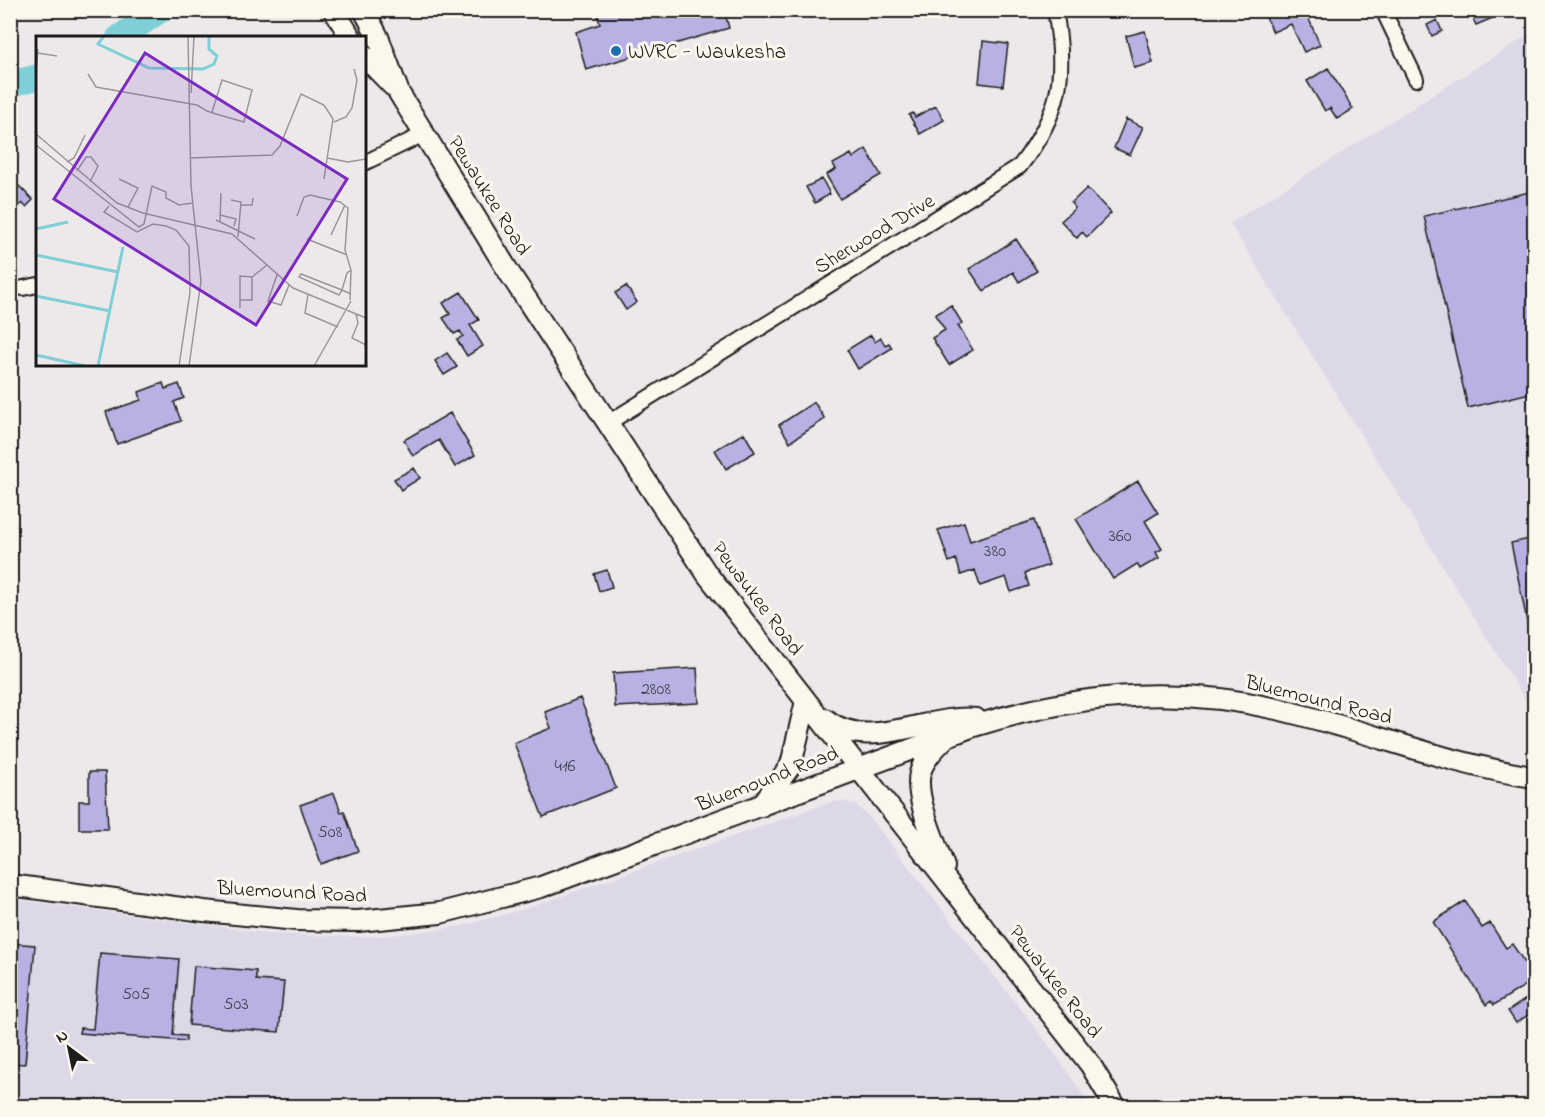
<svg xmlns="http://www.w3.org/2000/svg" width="1545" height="1117" font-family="'Indie Flower',sans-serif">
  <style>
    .built { fill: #ddd8e8 }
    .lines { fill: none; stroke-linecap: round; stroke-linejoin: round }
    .river { stroke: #7ecfd8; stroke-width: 26 }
    .building { fill: #b7b2e3; stroke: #1c1c1c; stroke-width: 1.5 }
    .street-casing { stroke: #1c1c1c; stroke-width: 18 }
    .secondary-casing { stroke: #1c1c1c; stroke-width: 24 }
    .street { stroke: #fbf7ec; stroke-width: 14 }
    .secondary { stroke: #fbf7ec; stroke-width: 20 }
    .poi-dot { fill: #1f6fb2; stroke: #fbf7ec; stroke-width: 2 }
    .labels { text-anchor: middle; stroke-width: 6; stroke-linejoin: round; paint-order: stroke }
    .number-label { font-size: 18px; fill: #43424e }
    .poi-label { font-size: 21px; fill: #1c1c1c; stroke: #fbf7ec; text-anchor: start }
    .street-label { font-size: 21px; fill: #1c1c1c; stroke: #fbf7ec }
    .inset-river { fill: none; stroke: #7ecfd8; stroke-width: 3 }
    .inset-road { fill: none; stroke: #999798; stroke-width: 1.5 }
    .view { fill: #7b2cbf; fill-opacity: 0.15; stroke: #7b2cbf; stroke-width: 3 }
    .inset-edge { fill: none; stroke: #1c1c1c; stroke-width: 3 }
  </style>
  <rect width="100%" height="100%" fill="#ede9ea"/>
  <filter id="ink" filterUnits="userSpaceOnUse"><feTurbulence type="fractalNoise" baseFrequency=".0167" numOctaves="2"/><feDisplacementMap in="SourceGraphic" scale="12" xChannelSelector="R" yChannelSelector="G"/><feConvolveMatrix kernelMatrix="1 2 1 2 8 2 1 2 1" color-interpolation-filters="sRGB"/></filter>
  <g filter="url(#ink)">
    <path class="built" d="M1534,31V714L1230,223Z
      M843,801L856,805L870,818L1046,1041L1091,1106H11L10,899L275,934L365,937L413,933L461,926L528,908L831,802Z"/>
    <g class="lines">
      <path class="river" d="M119,38L160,10
        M10,84L38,77"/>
    </g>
    <path class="building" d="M596,10H724L729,28L586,70L576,32L600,24Z
      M1270,10H1305L1320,45L1304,52L1291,24L1273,32L1264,13Z
      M1469,10H1493L1495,17L1476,25Z
      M1437,20L1442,31L1432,36L1427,25Z
      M1145,31L1153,63L1134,68L1126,36Z
      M983,41L1008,44L1003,86L979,83Z
      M1328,68L1353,109L1337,119L1330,108L1325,111L1307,81Z
      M936,106L944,120L920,134L909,115L913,113L915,117Z
      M1126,119L1143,127L1130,155L1114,148Z
      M866,149L881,175L840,199L826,175L836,169L833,164L851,154L853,158Z
      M11,178L33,200L26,207L22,203L10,215Z
      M822,179L830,194L815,203L806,187Z
      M1087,188L1111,213L1087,237L1082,232L1077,238L1061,221L1075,208L1071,203Z
      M1534,191V392L1468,408L1424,216Z
      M1016,239L1037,271L1019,282L1013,272L984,291L969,269Z
      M626,286L637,302L626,310L615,293Z
      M461,292L479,320L470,325L483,346L467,356L457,340L463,336L460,331L454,334L443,318L450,314L443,303Z
      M951,305L962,323L958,326L973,350L949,365L932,338L945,330L935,315Z
      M871,335L875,342L881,338L885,345L889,343L892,348L858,369L847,350Z
      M447,353L457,367L444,375L435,361Z
      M163,383L165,389L179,384L184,398L174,402L181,421L117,444L106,412L141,400L139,392Z
      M814,402L825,419L790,442L779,425Z
      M450,413L475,455L455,467L439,440L413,456L404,440Z
      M744,433L755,452L726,469L715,450Z
      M414,468L420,478L401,490L394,479Z
      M1138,481L1158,513L1145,521L1162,549L1156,552L1159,558L1140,569L1137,564L1113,579L1076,519Z
      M1034,520L1049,565L1025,573L1029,586L1011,592L1006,577L980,586L975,570L961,575L956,559L949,562L938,530L964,522L970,541Z
      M1534,538V656L1511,543Z
      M607,570L612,587L599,591L594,574Z
      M697,668L699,703L615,707L613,673Z
      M580,698L616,788L543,817L514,743L551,728L545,712Z
      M10,728H13L12,750H10Z
      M10,762H14V813H10Z
      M89,772H105L108,829H79V801H89Z
      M334,793L341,812L344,811L358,851L321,864L300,805Z
      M1465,901L1482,928L1490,923L1506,948L1512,944L1534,976V980L1494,1005L1491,1001L1486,1005L1433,922Z
      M10,943L35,945L25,1064L10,1063Z
      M100,953L179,959L173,1035L186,1036V1041L79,1033L80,1028L93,1029Z
      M194,966L256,971V980L284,982L279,1032L189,1025Z
      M1526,999L1534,1011L1516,1023L1508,1011Z"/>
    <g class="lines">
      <g class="street-casing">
        <path id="street" d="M1383,10L1416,79
          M364,163L424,134
          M23,288L38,285
          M608,423L1020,166C1061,112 1067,76 1055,10"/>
      </g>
      <g class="secondary-casing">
        <path id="secondary" d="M334,10L351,38
          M364,10L378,37L399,93L510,274L707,574L1090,1064L1115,1106
          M364,56L393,86
          M825,719C869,754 926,714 976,719
          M761,806L791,765L806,701
          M944,867C936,844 914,797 920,773C924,758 937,746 947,736
          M10,885L204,911L297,920L358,921L440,913L541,887L974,726C1086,691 1187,684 1301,715C1379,735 1455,766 1534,777"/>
      </g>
      <use href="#street" class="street"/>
      <use href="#secondary" class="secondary"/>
    </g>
  </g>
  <circle class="poi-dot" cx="616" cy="51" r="6"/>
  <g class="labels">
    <g class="number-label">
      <text x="1120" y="541">360</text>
      <text x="995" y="556">380</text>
      <text x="656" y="694">2808</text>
      <text x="565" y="771">416</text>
      <text x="330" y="837">508</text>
      <text x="136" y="999">505</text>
      <text x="236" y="1009">503</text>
    </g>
    <g class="poi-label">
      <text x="628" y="58">WVRC - Waukesha</text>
    </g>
    <g class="street-label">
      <text transform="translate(490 195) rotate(58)" y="7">Pewaukee Road</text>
      <text transform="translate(874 233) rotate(-31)" y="7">Sherwood Drive</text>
      <text transform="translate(758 598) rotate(53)" y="7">Pewaukee Road</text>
      <text transform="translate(1319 699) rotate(14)" y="7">Bluemound Road</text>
      <text transform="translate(767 778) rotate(-21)" y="7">Bluemound Road</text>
      <text transform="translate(292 891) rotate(3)" y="7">Bluemound Road</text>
      <text transform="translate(1056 981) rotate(52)" y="7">Pewaukee Road</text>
    </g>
  </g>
  <g transform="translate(36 36)">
    <rect width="330" height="330" fill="#ede9ea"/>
    <path class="inset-river" d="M68,0L62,8L113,32L167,33L178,28L181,20L173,13V0M0,193L32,186M0,219L82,236M0,260L74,275M0,319L49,330M62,330L87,211"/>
    <path class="inset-road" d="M152,0L155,150L165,245L153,330M2,17L21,20M0,36L2,13M52,38L60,51L161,69L171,75L180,78L208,86L216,54L186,44L176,76M155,57L158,0M298,86L310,81L316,72L321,44L318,33M0,98L81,167L107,177L196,198L257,252L330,282M0,109L103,191L108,188L116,150L130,156V162L143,169L157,167M154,122L236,119L244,110L265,58L288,69L297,83L288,143M291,122L312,126L330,123M31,126L38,122L49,99M41,135L50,121H55L62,130L54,146M83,143L102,152L92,171M195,164L205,166L202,201M205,169H216L217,162M73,170L68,176L101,196L117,188L130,190L140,194L153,210L154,256L143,330M184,179L200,183L198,190M261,180L268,161L274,159L304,166L312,172L309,214L315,234L314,264M180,184L219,203M184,185L185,157M295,199L309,169M271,203L311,219M241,239L232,265L245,269L253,249M315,258L306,254L265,238L263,241L303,259L306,254L311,237L315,234M272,259L269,277L302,291M204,264H216V241M204,272V240L216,241L231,229M320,278L322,287L316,302L330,309M278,330L315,265"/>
    <path class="view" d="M109,17L311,143L220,289L18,163Z"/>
    <rect width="330" height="330" class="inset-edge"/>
  </g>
  <rect width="1545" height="1117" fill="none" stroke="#fbf7ec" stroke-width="36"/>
  <rect x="18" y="18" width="1509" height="1081" fill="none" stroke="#1c1c1c" stroke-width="2" filter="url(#ink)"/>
  <g transform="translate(69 1048) rotate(328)" stroke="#fbf7ec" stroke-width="4.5" paint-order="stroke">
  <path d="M0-4.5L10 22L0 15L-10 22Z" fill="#1c1c1c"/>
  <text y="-9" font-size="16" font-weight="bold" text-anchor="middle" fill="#1c1c1c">N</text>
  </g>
</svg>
